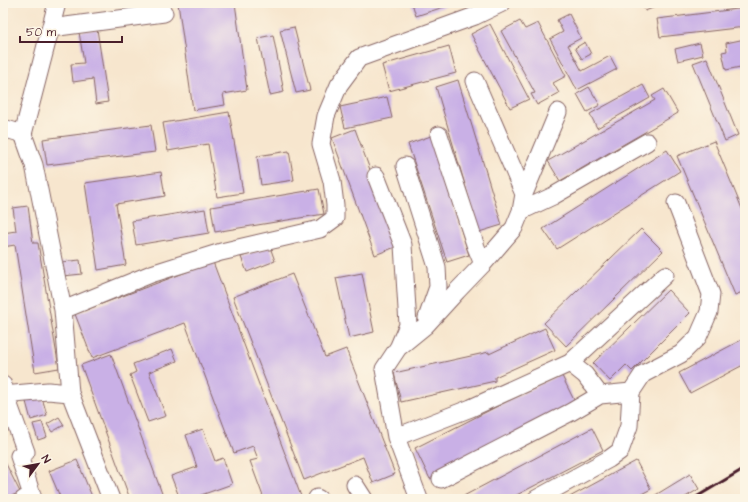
<svg xmlns="http://www.w3.org/2000/svg" width="748" height="502" font-family="'Architects Daughter',sans-serif">
  <style>
    .building { fill: #c9b0e6 }
    .lines { fill: none; stroke-linecap: round; stroke-linejoin: round }
    .minor-casing { stroke: #876564; stroke-width: 19 }
    .minor { stroke: #fff; stroke-width: 17 }
    .rail { stroke: #4a1f2b; stroke-width: 3 }
  </style>
  <rect width="100%" height="100%" fill="#fcf5e5"/>
  <filter id="ink" filterUnits="userSpaceOnUse"><feTurbulence type="fractalNoise" baseFrequency=".025" numOctaves="2"/><feDisplacementMap in="SourceGraphic" scale="8" xChannelSelector="R" yChannelSelector="G"/><feConvolveMatrix kernelMatrix="1 2 1 2 8 2 1 2 1" color-interpolation-filters="sRGB"/></filter>
  <filter id="wash" filterUnits="userSpaceOnUse"><feTurbulence type="fractalNoise" baseFrequency=".012" numOctaves="4" result="noise"/><feDisplacementMap in="SourceGraphic" scale="16" xChannelSelector="R" yChannelSelector="G"/><feGaussianBlur stdDeviation="0.9" result="paint"/><feColorMatrix in="noise" values="0 0 0 0 0 0 0 0 0 0 0 0 0 0 0 0 0 1.4 0 .05"/><feComposite in="paint" operator="in"/></filter>
  <g filter="url(#wash)">
    <rect width="100%" height="100%" fill="#f7e6ce"/>
    <g id="blocks">
      <path class="building" d="M178,3H235L247,90L223,94L225,105L193,110Z
        M412,3H456L416,16Z
        M642,3H657L658,6L645,11Z
        M745,8V27L660,37L657,19Z
        M569,14L581,38L568,45L582,71L610,56L617,69L577,90L550,39L563,32L557,20Z
        M520,21L525,29L538,23L566,76L553,83L559,93L537,105L531,94L535,93L501,31Z
        M490,24L529,99L510,108L471,34Z
        M294,27L310,90L296,93L280,30Z
        M97,29L108,102L96,104L93,79L73,82L71,64L84,63L79,32Z
        M273,35L284,92L270,95L258,38Z
        M745,39V66L726,70L722,52L727,51L726,43Z
        M585,42L591,54L582,59L575,48Z
        M700,43L703,55L678,61L675,49Z
        M449,46L456,73L389,91L382,65Z
        M707,58L738,135L725,141L693,63Z
        M458,80L502,225L479,232L436,87Z
        M643,85L650,98L597,128L590,114Z
        M589,87L600,105L587,112L577,94Z
        M664,89L678,113L560,181L548,161L655,100L652,96Z
        M387,97L392,118L345,128L340,107Z
        M229,112L243,193L217,197L208,144L168,151L163,123Z
        M151,125L155,152L47,165L43,139Z
        M355,129L398,246L375,255L332,138Z
        M431,136L469,255L447,262L408,144Z
        M714,141L745,216V291L735,295L677,156Z
        M667,150L680,171L557,249L543,229Z
        M289,151L294,180L261,185L257,156Z
        M161,172L165,196L116,204L126,265L98,270L85,183Z
        M319,189L324,214L215,232L211,207Z
        M28,206L33,243H38L59,368L35,372L15,245L3,247V233L16,231L13,208Z
        M205,209L209,233L136,245L132,221Z
        M641,229L663,251L566,346L544,323Z
        M270,247L275,261L247,272L241,257Z
        M80,260L82,274L63,276L61,262Z
        M213,262L302,499H264L250,461L258,459L253,446L234,453L185,323L92,358L75,314Z
        M362,273L374,332L349,338L336,278Z
        M292,274L325,357L346,349L395,474L373,483L363,457L304,480L233,297Z
        M668,290L690,313L632,371L626,365L610,381L593,363Z
        M545,328L555,350L495,377V381L401,402L394,373L489,352V354Z
        M745,338V364L690,393L679,373Z
        M172,349L177,361L149,372L166,416L148,422L130,375L136,372L133,364Z
        M111,354L164,499H130L81,365Z
        M561,374L577,406L430,479L415,448Z
        M41,394L47,415L31,420L25,398Z
        M59,417L64,425L52,432L47,424Z
        M42,422L47,437L38,440L33,424Z
        M592,428L603,450L509,499H458Z
        M203,429L215,461L223,458L232,484L190,499H180L171,476L197,467L186,435Z
        M3,458L20,492L5,499L3,495Z
        M77,460L93,499H61L49,471Z
        M636,461L651,489L632,499H566Z
        M690,474L699,489L682,499H649Z"/>
    </g>
  </g>
  <g filter="url(#ink)">
    <use href="#blocks" fill-opacity="0" stroke="#876564" stroke-width="1"/>
    <g class="lines">
      <g class="minor-casing">
        <path id="minor" d="M57,3L23,134L34,165L63,310L70,393L111,499
          M51,28L164,13
          M3,128L23,134
          M439,135L476,247L483,264
          M405,166L437,267L438,287L427,318
          M376,176L403,245L408,325L399,346
          M524,194L558,112
          M521,211L553,196L647,142
          M63,310L151,274L221,252L320,229L335,218V205L332,181L321,144L326,116L339,85L359,58L475,16L502,3
          M570,363L585,375L600,395L631,392
          M3,385L5,394L26,452L19,456L32,495L24,499
          M3,395L48,391L70,393
          M396,437L471,408L570,363L665,275
          M441,479L571,412L600,395
          M355,485L364,499
          M317,498L319,499
          M419,499L396,437L384,369L398,348L425,326L457,291L483,264L514,228L521,211L524,194L475,81
          M536,499L609,459L620,451L629,426L631,392L643,374L681,354L698,337L709,312L711,294L676,203"/>
      </g>
      <use href="#minor" class="minor"/>
      <path class="rail" d="M693,499L745,468"/>
    </g>
  </g>
  <rect width="748" height="502" fill="none" stroke="#fcf5e5" stroke-width="16"/>
  <g transform="translate(38 464) rotate(58)" stroke="#fcf5e5" stroke-width="3" paint-order="stroke">
  <path d="M0-3L7 15L0 10L-7 15Z" fill="#4a1f2b"/>
  <text y="-6" font-size="11" font-weight="bold" text-anchor="middle" fill="#4a1f2b">N</text>
  </g>
  <path d="M20 36v6h102v-6" fill="none" stroke="#4a1f2b" stroke-width="2"/>
  <text x="26" y="36" font-size="12" fill="#4a1f2b" stroke="#fcf5e5" stroke-width="3" paint-order="stroke">50 m</text>
</svg>
